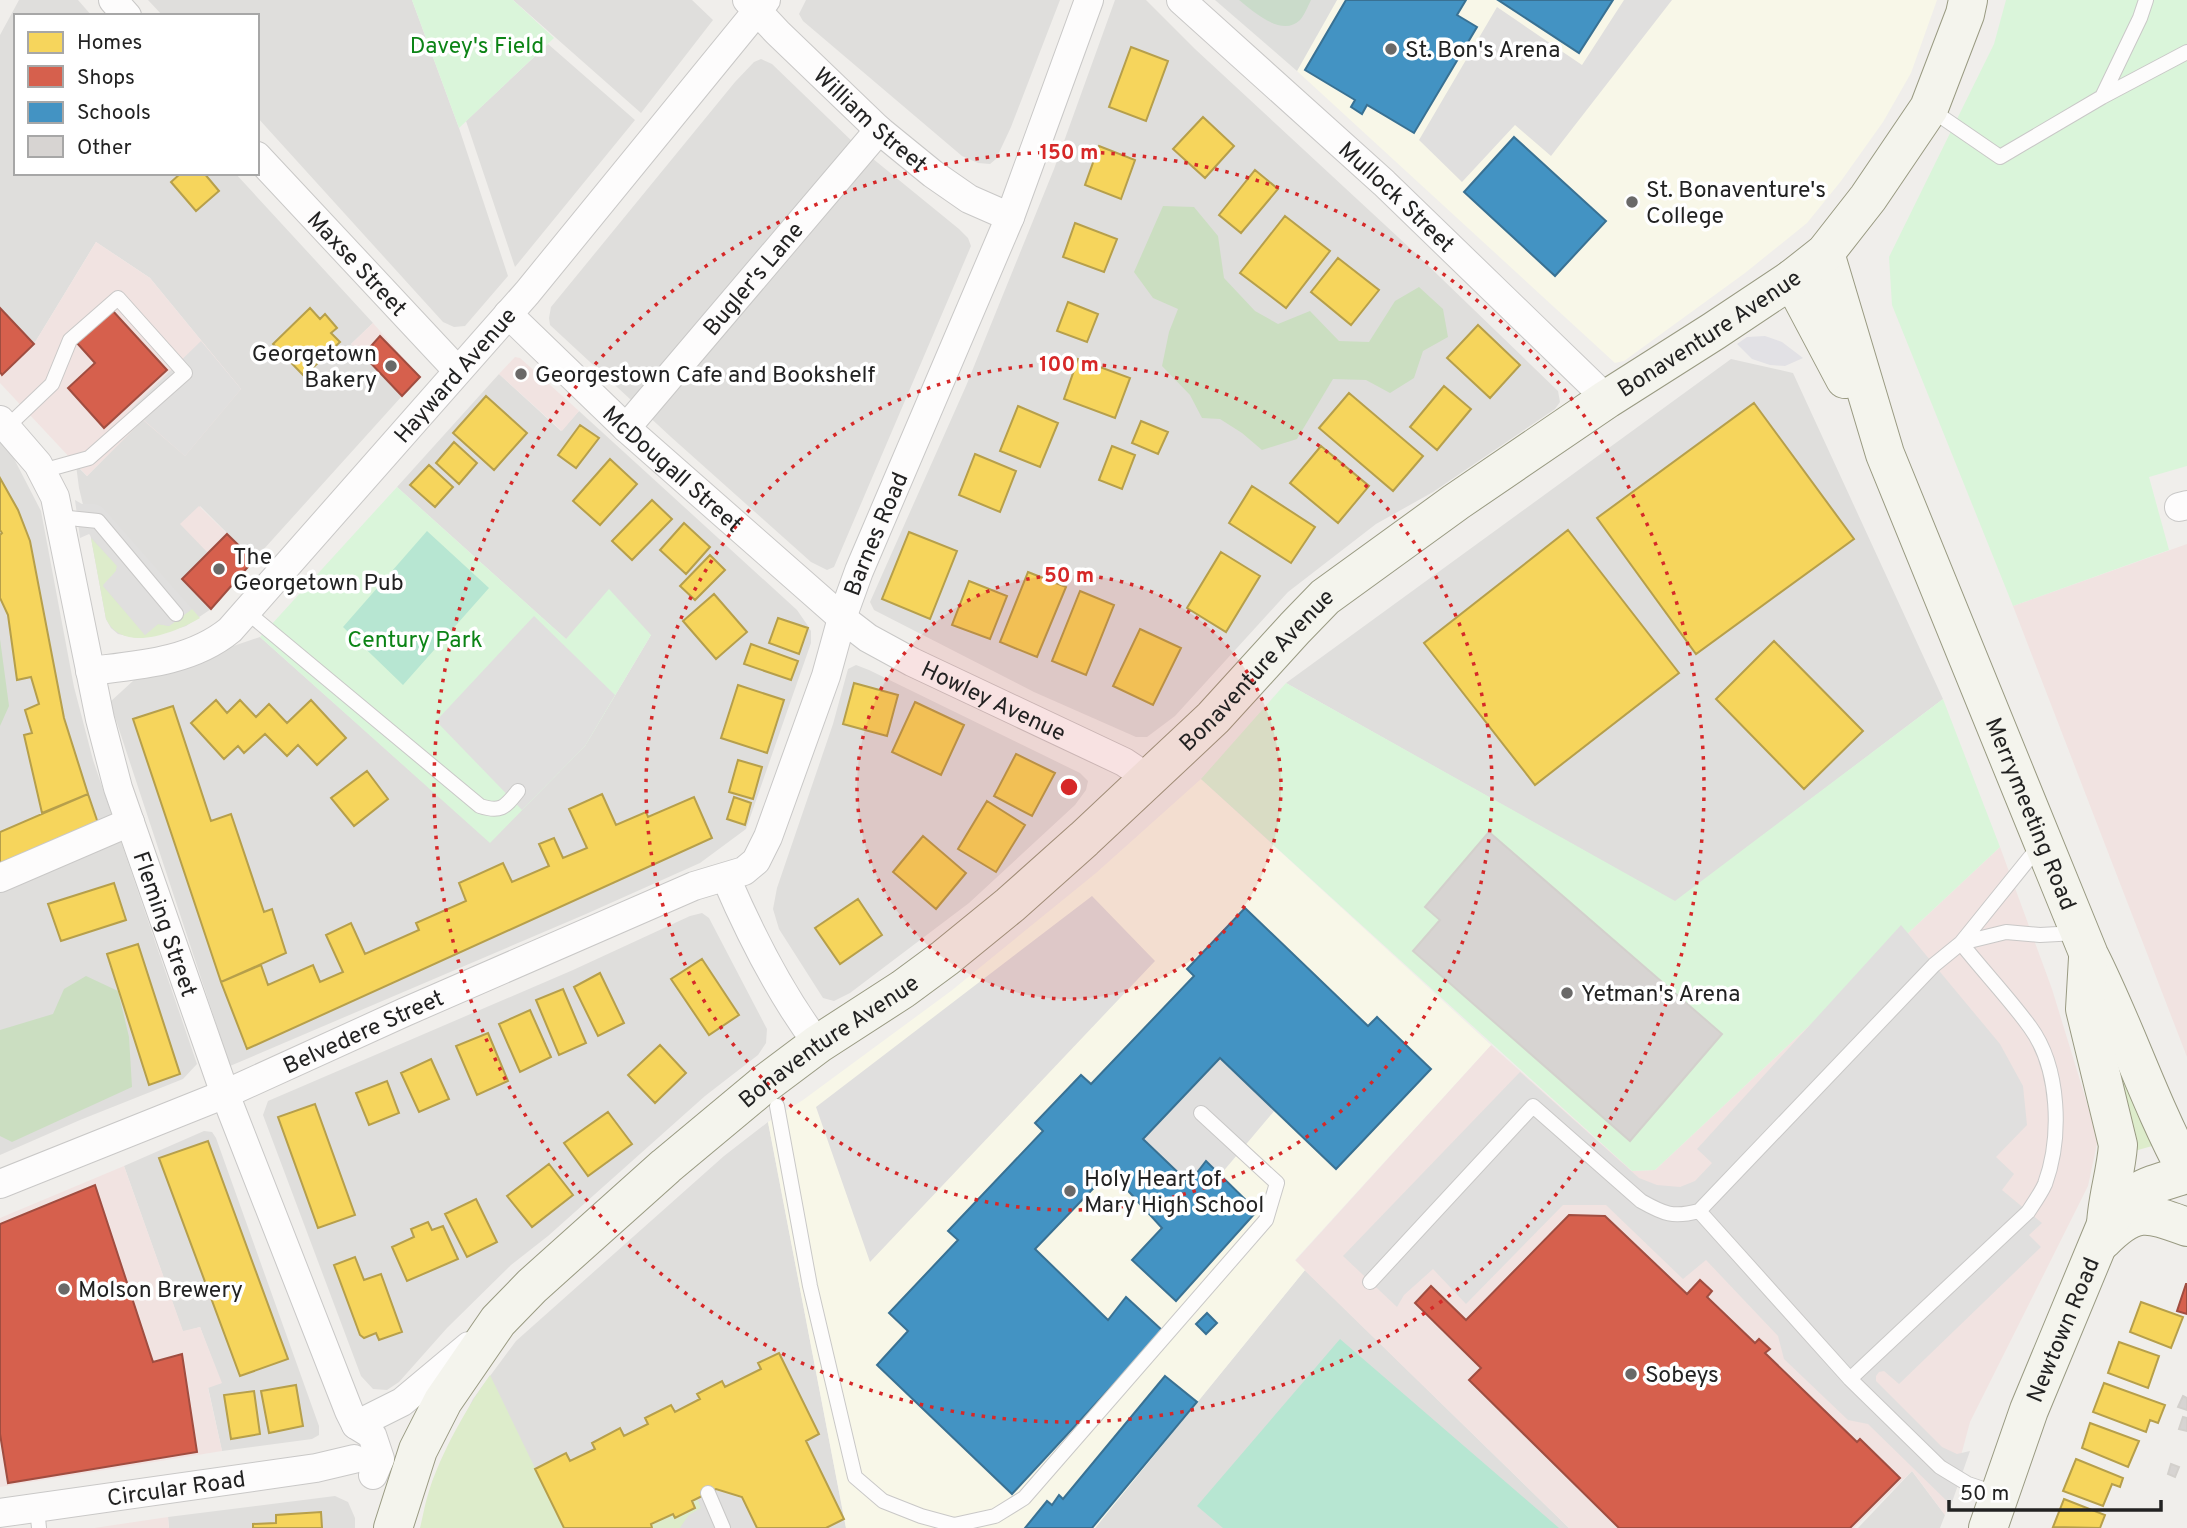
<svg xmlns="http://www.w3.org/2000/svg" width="2187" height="1528" font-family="Overpass,sans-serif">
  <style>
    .residential { fill: #dfdedc }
    .commercial { fill: #f1e3e1 }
    .education { fill: #f8f7e8 }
    .religious { fill: #dededc }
    .grass { fill: #ddeccb }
    .forest { fill: #cbdec1 }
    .cemetery { fill: #cadbca }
    .park { fill: #daf5da }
    .pitch { fill: #b7e6d2 }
    .parking { fill: #e0dfde }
    .plaza { fill: #e2e1e5 }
    .homes { fill: #f6d55c; stroke: #b69f4b; stroke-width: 2 }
    .shops { fill: #d6604d; stroke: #a04d40; stroke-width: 2 }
    .schools { fill: #4393c3; stroke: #397193; stroke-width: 2 }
    .building { fill: #d7d4d2; stroke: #d3d0cc; stroke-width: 2 }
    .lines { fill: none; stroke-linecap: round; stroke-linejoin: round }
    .lane-casing { stroke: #c9c8c7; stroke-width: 16 }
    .street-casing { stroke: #c9c8c7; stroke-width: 30 }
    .secondary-casing { stroke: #999a82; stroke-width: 40 }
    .lane { stroke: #fdfcfc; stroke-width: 14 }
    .street { stroke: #fdfcfc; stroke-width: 28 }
    .secondary { stroke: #f4f4ed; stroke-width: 38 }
    .ring { fill: none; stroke: #d62828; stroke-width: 3.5; stroke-dasharray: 3.5 7 }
    .poi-dot { fill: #6a6968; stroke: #fff; stroke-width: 2.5 }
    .labels { text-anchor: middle; stroke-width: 7; stroke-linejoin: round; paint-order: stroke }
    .park-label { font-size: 23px; fill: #0c8416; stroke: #fff }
    .poi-label { font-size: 23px; fill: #222; stroke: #fff; text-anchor: start }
    .street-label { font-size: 23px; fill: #222; stroke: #fff }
    .centre { fill: #d62828; stroke: #fff; stroke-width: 3.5 }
    .ring-label { font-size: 21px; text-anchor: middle; font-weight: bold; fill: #d62828; stroke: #fff; stroke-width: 7; stroke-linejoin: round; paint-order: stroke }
  </style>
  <rect width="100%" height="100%" fill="#f0eeeb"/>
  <path class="residential" d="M19,0H78L92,16H16V173H235L373,323L351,344L402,396L254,560L200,506L208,553L211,609L186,626L154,636L137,638L118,634L111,628L106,619L91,538L79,488L76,465L87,476L143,419L241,389L150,278L96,242L34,344L0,308V35Z
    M148,0H412L459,128L508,276L465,326L454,327L443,322L257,117V16H163Z
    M513,0H692L713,20L641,113Z
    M806,0H1060L1011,127L996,159L990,164L978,163L962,156L803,21L799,14Z
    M1115,0H1146L1195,49L1412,250L1558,391L1560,402L1555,409L1433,492L1376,524L1288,592L1175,716L1147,737H1136L1034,692L874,610L870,602L966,386L1054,169Z
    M548,44L635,120L515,267L466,121Z
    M761,59L772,64L856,145L959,229L968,238L971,246L834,567L827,570L811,562L671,437L550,325L549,318L551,307L735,82L754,62Z
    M1731,359L1793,373L1943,699L1675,902L1286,683Z
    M499,374L561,431L579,411L797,610L806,623L811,631V643L746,829L700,863L586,914L230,1066L110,702L134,680L260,637L490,842L585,746L651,635L567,640L397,487Z
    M0,440L9,449L41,511L74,687L93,760L197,1064L183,1079L80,1120L0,1155Z
    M856,665L869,670L1080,773L1088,781L1086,790L1075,805L969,903L850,993L834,1001L823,998L779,929L773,909L777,888L833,724L848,669Z
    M702,913L709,918L767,1029L766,1043L758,1055L705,1096L548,1236L511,1265L447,1328L399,1382L387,1390L373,1389L361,1376L263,1115L268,1101L573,970L690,916Z
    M768,1122L846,1528H488L432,1482L473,1399L516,1341L724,1156Z
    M204,1131L212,1132L216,1138L319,1426V1435L312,1439L222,1451L208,1387L221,1383L200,1327L183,1332L124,1166Z
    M1305,1270L1569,1528H1095Z
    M1912,1471L1945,1515L1940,1528H1858Z
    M335,1496L348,1502L355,1518V1528H169L168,1517Z"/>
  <path class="commercial" d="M96,242L150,278L241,389L185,456L143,420L87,476L0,383V308L34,344Z
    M373,323L420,377L402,396L351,344Z
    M515,357L520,358L579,411L562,431L499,374Z
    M199,506L254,560L211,609L182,579L208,553L180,524Z
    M2187,544V1057L2013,606Z
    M2000,847L2052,989L2098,1139L2088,1186L1970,1422L1945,1515L1912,1471L1854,1528H1569L1295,1261L1491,1045L1632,1171L1655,1170Z
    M124,1166L183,1331L200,1327L222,1383L208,1388L222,1451L0,1487V1218Z
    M168,1517L169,1528H94Z"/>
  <path class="education" d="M1337,0H1937L1911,73L1883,122L1841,181L1807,223L1745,273L1624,361L1615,363L1297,71Z
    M1201,779L1491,1045L1295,1260L1305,1270L1095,1528H846L768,1122L803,1100L951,991L1096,873Z"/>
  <path class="religious" d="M1215,0H1337L1297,71Z"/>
  <path class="grass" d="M91,538L117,566L116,571L103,586L145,635L158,624L169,626L192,609L200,618C174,633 123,654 106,619Z
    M2117,1058L2152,1146L2131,1152Z
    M490,1375L564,1528H420C423,1516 425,1503 429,1491C441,1453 467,1407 490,1375Z
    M697,1497L701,1508L689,1515L680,1528H652L651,1524L673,1514L676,1518L695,1509L692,1501Z"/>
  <path class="forest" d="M1163,206L1194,207L1218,236L1224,278L1255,311L1278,324L1310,311L1339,341L1369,342L1395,301L1419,287L1443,309L1448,337L1423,351L1414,378L1390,393L1366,380L1333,379L1297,439L1262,450L1242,433L1220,419L1202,418L1190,395L1162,366L1169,332L1178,309L1153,298L1134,272Z
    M0,639L9,706L0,726Z
    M86,976L118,991L129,1037L132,1087L12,1142L0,1136V1030L53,1014L64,989Z"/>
  <path class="cemetery" d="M1239,0H1311C1308,6 1304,16 1300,20C1282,38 1253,11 1239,0Z"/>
  <path class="park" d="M412,0H513L554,38L459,128Z
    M2006,0H2187V466L2149,477L2169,550L2013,606L1892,305L1889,257L1994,44Z
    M397,487L566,639L609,589L651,635L585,746L490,843L260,637Z
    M1286,683L1675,901L1943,699L2000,847L1655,1170L1632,1171L1201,779Z"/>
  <path class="pitch" d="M427,531L489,588L403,685L343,627Z
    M1340,1339L1559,1528H1223L1197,1506Z"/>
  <path class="parking" d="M1624,0H1672L1551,156L1515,125L1462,182L1419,140L1497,7L1582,65Z
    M201,341L241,389L185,456L131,409Z
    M75,500L82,504H95L102,507L192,609L169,626L158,624L145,635L103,585L116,571L117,566L89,534L80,538Z
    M534,616L615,695L585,746L522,810L436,721Z
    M1092,896L1155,961L870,1262L816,1107Z
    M1901,925L2000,1044L2023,1086L2027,1125L1996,1157L2014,1174L2002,1190L2042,1223L2029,1235L2041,1247L1899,1384L1884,1371L1879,1372L1876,1376V1381L1942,1447L1957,1454L1970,1451L1951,1505L1868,1424L1848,1420L1784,1359L1778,1336L1706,1260L1683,1279L1606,1205H1563L1466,1304L1433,1269L1404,1295L1397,1307L1343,1256L1520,1072L1639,1178L1657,1185L1680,1187L1695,1181L1712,1163L1697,1149Z
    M1220,1058L1275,1110L1221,1174L1206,1161L1189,1183L1143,1139Z
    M716,1489L742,1497L757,1528H680L689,1515L701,1508L697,1497Z"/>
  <path class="plaza" d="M1765,336L1782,342L1803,358L1785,366L1770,365L1752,359L1737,344L1747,337Z"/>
  <path class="homes" d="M1131,47L1168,61L1146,121L1109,107Z
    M1203,117L1234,146L1205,178L1173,149Z
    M1099,146L1135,160L1121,199L1085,185Z
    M1255,170L1278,189L1241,233L1219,215Z
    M181,173H204L219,191L196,211L171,182Z
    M1285,216L1330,251L1286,308L1240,273Z
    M1075,223L1117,239L1104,272L1063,257Z
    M1338,258L1379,290L1351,325L1311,292Z
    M1068,302L1098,314L1087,342L1057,331Z
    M310,308L320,319L325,314L337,328L331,333L340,342L304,376L273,344Z
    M1478,325L1520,365L1490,398L1447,358Z
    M1078,359L1130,378L1115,418L1064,399Z
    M1444,386L1471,409L1437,450L1410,427Z
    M1349,393L1423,456L1393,491L1319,428Z
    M486,396L527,433L494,470L453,433Z
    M1754,403L1854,539L1696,654L1597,518Z
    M1018,406L1058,423L1040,467L1000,451Z
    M1141,421L1168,432L1158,454L1132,443Z
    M580,425L599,438L576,468L558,455Z
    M454,442L477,463L459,484L436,463Z
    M1112,446L1135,455L1122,489L1099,480Z
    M1321,446L1369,486L1338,523L1290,483Z
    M975,454L1016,471L1000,512L959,495Z
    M610,459L637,484L600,525L573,501Z
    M429,465L453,487L435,507L410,485Z
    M0,478L18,510L30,541L64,718L88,794L42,813L24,735L32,733L25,710L39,704L31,677L17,680L8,615L0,598V535L2,533L0,530Z
    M1252,486L1315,527L1291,563L1229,523Z
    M652,500L672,519L632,560L612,541Z
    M684,523L710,547L686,574L660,550Z
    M1568,530L1679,673L1535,785L1424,643Z
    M909,532L957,551L930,619L882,599Z
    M1221,552L1260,576L1226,632L1187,608Z
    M710,555L725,570L695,600L680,586Z
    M1028,572L1066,587L1037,657L1000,642Z
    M969,581L1007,596L990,639L952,625Z
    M1080,591L1114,605L1086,675L1052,661Z
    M714,594L747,632L716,659L683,621Z
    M778,618L808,628L799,654L769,643Z
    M1140,629L1181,648L1153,705L1113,686Z
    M1774,641L1863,731L1804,789L1716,699Z
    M751,644L798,661L791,680L744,664Z
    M854,683L898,695L887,736L843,724Z
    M738,685L784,700L767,753L721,738Z
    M216,700L227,713L240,700L256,717L269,704L287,723L311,700L346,738L317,765L298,745L287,756L265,734L244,753L238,746L224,759L191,723Z
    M915,702L964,725L941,775L892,752Z
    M173,706L211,821L231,814L264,912L272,909L286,953L221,982L133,719Z
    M1016,754L1055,773L1032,816L994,796Z
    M738,760L762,767L753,799L729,792Z
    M367,771L388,799L354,826L331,798Z
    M88,794L100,829L0,871V832Z
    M602,794L616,825L646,812L648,817L694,797L712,838L247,1049L221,982L261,965L268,985L313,965L320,982L343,972L326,935L351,923L365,954L419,930L416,923L466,901L459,883L503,863L512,882L549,866L539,844L554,838L563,858L587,848L569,809Z
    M734,797L751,803L745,825L727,819Z
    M987,801L1025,825L996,872L958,849Z
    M923,836L966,873L936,909L893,872Z
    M114,883L126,920L61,941L48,904Z
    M858,899L882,935L840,964L815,928Z
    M138,944L180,1074L149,1085L107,954Z
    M702,959L739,1015L709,1035L671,979Z
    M600,973L624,1023L598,1036L574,987Z
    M563,989L586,1043L559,1055L536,1000Z
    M530,1010L551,1057L520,1072L499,1024Z
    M488,1033L508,1081L477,1095L456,1046Z
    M660,1045L686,1073L655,1103L628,1075Z
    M431,1059L449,1099L419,1112L401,1073Z
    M387,1081L399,1113L369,1125L356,1093Z
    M315,1104L355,1215L318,1228L278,1117Z
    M608,1112L632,1144L588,1176L564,1143Z
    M208,1141L288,1359L240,1376L159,1158Z
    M549,1164L573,1195L532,1227L507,1196Z
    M476,1199L497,1242L467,1257L445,1214Z
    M428,1222L432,1230L443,1226L458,1259L407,1281L392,1247L414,1237L411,1229Z
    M355,1257L364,1280L381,1274L402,1332L379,1340L376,1333L364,1338L360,1335L334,1265Z
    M2141,1302L2183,1317L2171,1348L2130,1332Z
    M2119,1342L2159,1356L2148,1388L2108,1373Z
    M779,1353L819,1434L806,1441L844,1519L826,1528H757L742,1497L716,1489L692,1501L695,1508L675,1518L673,1514L651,1524L652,1528H564L535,1469L566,1453L570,1461L595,1449L592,1443L620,1428L624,1436L648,1424L645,1418L671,1405L675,1412L700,1399L697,1394L722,1381L725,1387L761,1369L758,1363Z
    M2104,1383L2165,1405L2158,1423L2150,1420L2146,1432L2093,1412Z
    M296,1385L303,1426L269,1433L261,1391Z
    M254,1391L260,1434L231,1439L224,1395Z
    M2090,1423L2139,1441L2128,1467L2082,1448Z
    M2076,1459L2123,1478L2120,1487L2112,1484L2103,1506L2063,1491Z
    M2064,1499L2105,1515L2100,1528L2053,1527Z
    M321,1512L322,1528H253V1524L276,1523V1515Z"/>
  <path class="shops" d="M0,308L34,344L2,375L0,372Z
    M112,310L167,370L104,428L68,388L95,363L77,343Z
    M380,336L420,377L402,396L363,355Z
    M227,534L254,560L211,609L182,579Z
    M95,1185L153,1362L182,1354L197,1452L8,1483L0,1434V1224Z
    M1569,1215L1605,1216L1687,1294L1700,1280L1712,1291L1707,1297L1755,1343L1759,1339L1770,1349L1765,1353L1857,1442L1860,1439L1900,1478L1850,1528H1619L1469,1380L1481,1368L1415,1303L1431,1286L1466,1320Z
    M2186,1284H2187V1314L2177,1311Z"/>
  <path class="schools" d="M1346,0H1466L1457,15L1477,27L1414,133L1367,105L1362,114L1351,107L1355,100L1305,70Z
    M1498,0H1613L1579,53Z
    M1514,137L1606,221L1555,276L1464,192Z
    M1245,908L1368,1026L1377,1017L1431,1069L1336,1169L1220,1058L1143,1139L1189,1183L1206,1161L1257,1211L1176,1301L1132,1260L1162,1228L1110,1171L1035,1249L1108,1320L1126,1297L1163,1331L1012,1494L877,1365L908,1331L889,1313L958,1240L948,1231L1043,1131L1035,1123L1081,1075L1091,1084L1194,976L1187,969Z
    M1207,1313L1217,1323L1206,1334L1196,1324Z
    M1165,1376L1197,1402L1092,1528H1025L1047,1501L1052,1505L1059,1495L1063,1499Z"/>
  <path class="building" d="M1489,832L1722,1034L1630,1141L1413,951L1440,920L1425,907Z
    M2183,1396L2187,1398V1410L2178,1407Z
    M2183,1417L2187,1418V1431L2179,1429Z
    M2171,1464L2179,1467L2175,1477L2168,1474Z"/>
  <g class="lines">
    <g class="lane-casing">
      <path id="lane" d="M2102,97L2140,18L2146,0
        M1930,109L2000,157L2102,97L2187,52
        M7,427L52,384L70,340L118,298L185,373L89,458L42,471
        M59,517L98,521L176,614
        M247,612L480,806C501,813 505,807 518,791
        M777,1106L810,1286L855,1477L883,1501L921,1516L954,1525L995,1516L1024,1498L1266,1220L1277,1183L1201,1113
        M1370,1282L1533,1106L1641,1201C1664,1214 1673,1218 1699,1211
        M1850,1379L2028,1212C2034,1203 2041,1193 2045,1184C2062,1137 2060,1068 2030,1027C2009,998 1983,971 1961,943L2006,932L2040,935L2077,933
        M708,1493L723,1528
        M1998,1494L1968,1484L1940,1467L1850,1379L1699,1211L1934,965L1961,943L2040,845
        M37,1508L39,1528"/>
    </g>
    <g class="street-casing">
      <g id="street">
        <path d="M113,0L127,16"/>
        <path id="s1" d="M747,0L778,33L879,130L933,174L969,199L1010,217"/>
        <path id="s2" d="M1181,0L1384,183L1607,399"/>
        <path id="s3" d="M257,156L457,370"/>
        <path id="s4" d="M508,314L626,428L842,618L868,638L912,662L1124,762L1148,778"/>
        <path id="s5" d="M0,420L38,464L55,497L100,719L118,788L225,1094L349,1411L356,1425L372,1435L380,1459L373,1475"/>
        <path id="s6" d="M626,428L879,130"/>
        <path d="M2179,507L2187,505"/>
        <path id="s7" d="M90,671C139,665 191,662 230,630L527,293L766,0"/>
        <path d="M0,878L130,822"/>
        <path d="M726,878C751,936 780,994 818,1044"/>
        <path id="s8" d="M0,1184L225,1094L405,1012L694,886L744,871L756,861L768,837L826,676L842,618L859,571L1010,217L1089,0"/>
        <path d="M356,1425L402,1402L469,1346"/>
        <path id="s9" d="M0,1513L316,1468L354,1459"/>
      </g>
    </g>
    <g class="secondary-casing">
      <g id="secondary">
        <path id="s10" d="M1825,253L1885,454L2089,955C2125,1026 2149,1102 2187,1172"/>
        <path d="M1792,279L1845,379"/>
        <path d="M2088,958L2085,1009L2118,1145C2116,1173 2107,1198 2106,1225"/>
        <path d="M2103,1240C2135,1208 2146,1212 2187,1227"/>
        <path id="s11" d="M393,1528L418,1450L443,1401L498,1321L532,1286L666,1166L762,1086L818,1044L903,989L945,958L1010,905L1084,839L1213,718L1295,628L1325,597L1456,502L1607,399L1714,331L1792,279L1825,253L1868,198L1929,108L1965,14L1968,0"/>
        <path id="s12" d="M1988,1528L2029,1410L2105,1227C2130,1188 2145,1187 2187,1174"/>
      </g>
    </g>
    <use href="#lane" class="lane"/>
    <use href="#street" class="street"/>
    <use href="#secondary" class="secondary"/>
  </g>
  <circle cx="1069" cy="787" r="212" fill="#d62828" fill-opacity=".12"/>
  <g class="ring">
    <circle cx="1069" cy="787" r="212"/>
    <circle cx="1069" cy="787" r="423"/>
    <circle cx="1069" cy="787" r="635"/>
  </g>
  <g class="poi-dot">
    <circle cx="1391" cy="49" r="7"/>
    <circle cx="1632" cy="202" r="7"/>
    <circle cx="391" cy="366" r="7"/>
    <circle cx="521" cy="374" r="7"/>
    <circle cx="219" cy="569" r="7"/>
    <circle cx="1567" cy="993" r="7"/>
    <circle cx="1070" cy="1191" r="7"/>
    <circle cx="64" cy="1289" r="7"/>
    <circle cx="1631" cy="1374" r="7"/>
  </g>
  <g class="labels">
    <g class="park-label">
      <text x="477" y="53">Davey's Field</text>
      <text x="415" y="647">Century Park</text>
    </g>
    <g class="poi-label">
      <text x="1405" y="57">St. Bon's Arena</text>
      <text x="1646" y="197">St. Bonaventure's<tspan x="1646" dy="26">College</tspan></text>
      <text x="377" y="361" text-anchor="end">Georgetown<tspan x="377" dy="26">Bakery</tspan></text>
      <text x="535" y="382">Georgestown Cafe and Bookshelf</text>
      <text x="233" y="564">The<tspan x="233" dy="26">Georgetown Pub</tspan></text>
      <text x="1581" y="1001">Yetman's Arena</text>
      <text x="1084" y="1186">Holy Heart of<tspan x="1084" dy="26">Mary High School</tspan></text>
      <text x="78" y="1297">Molson Brewery</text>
      <text x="1645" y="1382">Sobeys</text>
    </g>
    <g class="street-label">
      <text dy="8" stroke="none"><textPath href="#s1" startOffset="172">William Street</textPath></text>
      <text dy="8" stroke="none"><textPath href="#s2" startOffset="292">Mullock Street</textPath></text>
      <text dy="8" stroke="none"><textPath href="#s3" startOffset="147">Maxse Street</textPath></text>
      <text dy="8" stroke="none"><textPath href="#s6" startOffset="196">Bugler's Lane</textPath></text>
      <text dy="8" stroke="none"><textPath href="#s11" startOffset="1802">Bonaventure Avenue</textPath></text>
      <text dy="8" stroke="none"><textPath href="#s7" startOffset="488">Hayward Avenue</textPath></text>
      <text dy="8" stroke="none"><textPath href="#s4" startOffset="226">McDougall Street</textPath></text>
      <text dy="8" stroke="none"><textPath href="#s8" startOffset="1172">Barnes Road</textPath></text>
      <text dy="8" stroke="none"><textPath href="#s11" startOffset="1236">Bonaventure Avenue</textPath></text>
      <text dy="8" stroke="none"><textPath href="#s4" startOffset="625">Howley Avenue</textPath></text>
      <text dy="8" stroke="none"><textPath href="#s10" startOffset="598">Merrymeeting Road</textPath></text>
      <text dy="8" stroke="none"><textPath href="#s5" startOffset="537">Fleming Street</textPath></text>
      <text dy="8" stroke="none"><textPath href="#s8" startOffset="394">Belvedere Street</textPath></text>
      <text dy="8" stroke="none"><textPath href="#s11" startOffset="668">Bonaventure Avenue</textPath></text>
      <text dy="8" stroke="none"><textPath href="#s12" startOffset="212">Newtown Road</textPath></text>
      <text dy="8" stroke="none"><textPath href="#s9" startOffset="178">Circular Road</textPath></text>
    </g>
  </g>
  <circle cx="1069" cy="787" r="10" class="centre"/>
  <g class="ring-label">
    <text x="1069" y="159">150 m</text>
    <text x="1069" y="371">100 m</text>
    <text x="1069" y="582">50 m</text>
  </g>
  <rect x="14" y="14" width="245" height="161" fill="#ffffff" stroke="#a7a7a7" stroke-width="2"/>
  <rect x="28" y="32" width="35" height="21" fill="#f6d55c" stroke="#a7a7a7" stroke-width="2"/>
  <text x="77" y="49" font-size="21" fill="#222222">Homes</text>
  <rect x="28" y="66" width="35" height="21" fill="#d6604d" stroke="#a7a7a7" stroke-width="2"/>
  <text x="77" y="84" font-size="21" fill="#222222">Shops</text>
  <rect x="28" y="102" width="35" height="21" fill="#4393c3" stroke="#a7a7a7" stroke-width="2"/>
  <text x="77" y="119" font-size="21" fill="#222222">Schools</text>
  <rect x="28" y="136" width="35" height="21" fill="#d7d4d2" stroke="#a7a7a7" stroke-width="2"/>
  <text x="77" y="154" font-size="21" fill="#222222">Other</text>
  <path d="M1949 1500v10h212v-10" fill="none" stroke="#222222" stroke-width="3.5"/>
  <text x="1960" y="1500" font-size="21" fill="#222222" stroke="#ffffff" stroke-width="5" paint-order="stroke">50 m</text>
</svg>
